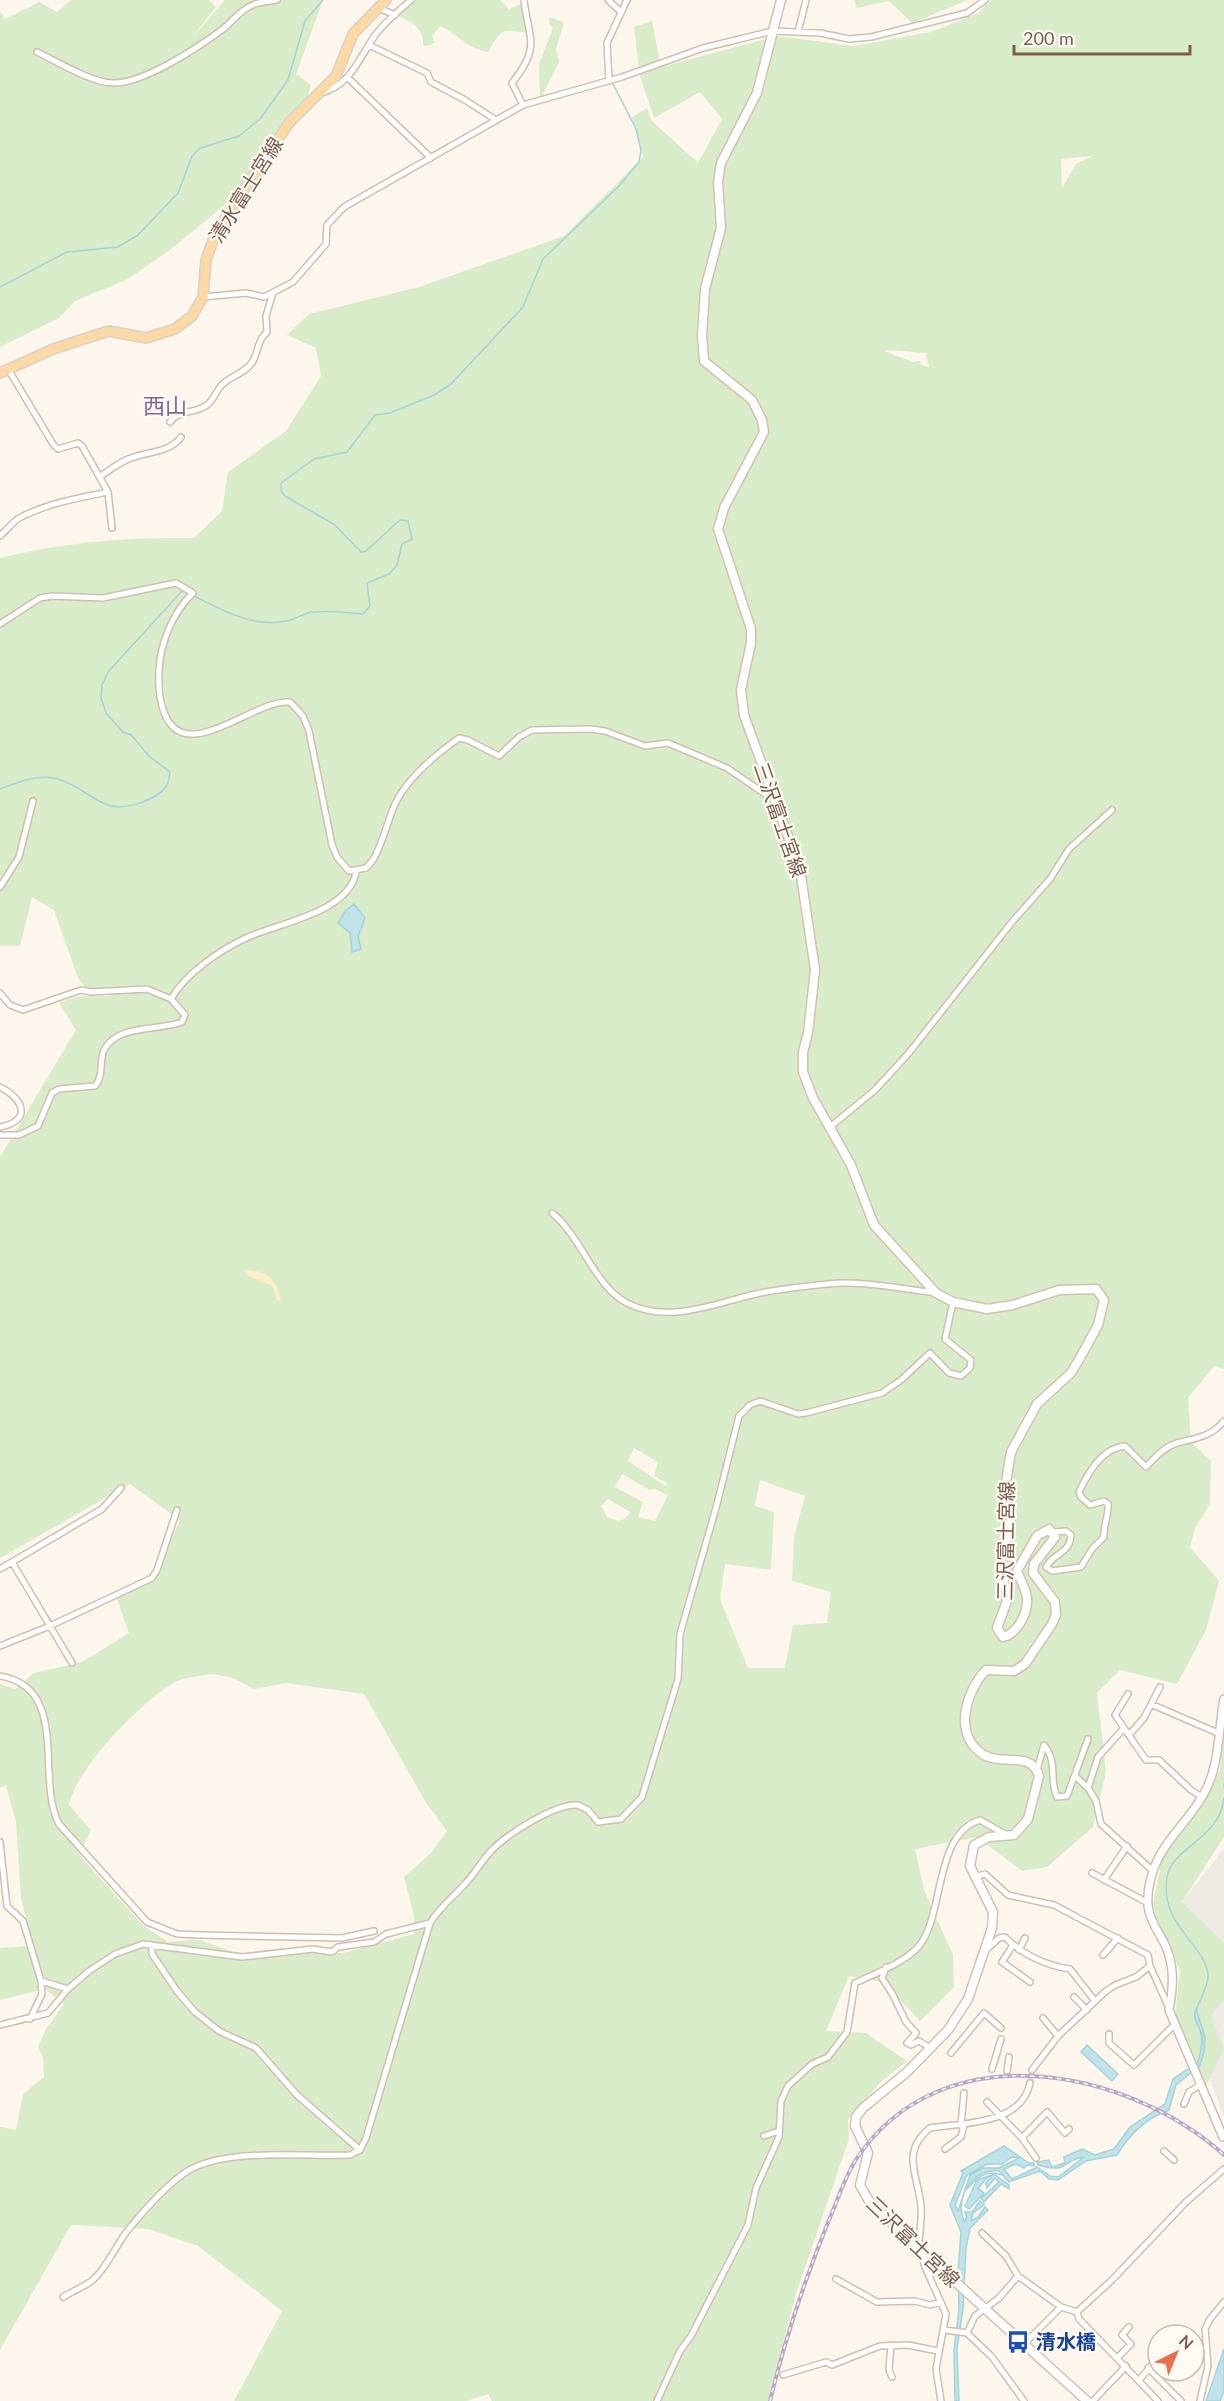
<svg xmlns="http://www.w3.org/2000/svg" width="1224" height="2401" font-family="Lato,'Noto Sans JP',sans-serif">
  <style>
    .industrial { fill: #efe9e4 }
    .green { fill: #d8ecc9; fill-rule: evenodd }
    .sand { fill: #fcefc7 }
    .water { fill: #bfe3e8; stroke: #a5d3da; stroke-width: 1.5; fill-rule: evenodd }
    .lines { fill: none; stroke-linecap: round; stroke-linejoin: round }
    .stream { stroke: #a5d3da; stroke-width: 1.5 }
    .minor-tunnel { stroke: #dcd0c4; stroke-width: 5; stroke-dasharray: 5 2.5; stroke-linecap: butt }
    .minor-casing { stroke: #d1beb0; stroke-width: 8 }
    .tertiary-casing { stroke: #d1beb0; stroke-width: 10 }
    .secondary-casing { stroke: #d6c0b0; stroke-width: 11 }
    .primary-casing { stroke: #dad1cd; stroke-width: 12 }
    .minor { stroke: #fff; stroke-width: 5 }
    .tertiary { stroke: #fff; stroke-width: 7 }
    .secondary { stroke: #fff; stroke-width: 8 }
    .primary { stroke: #fbd9a5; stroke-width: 9 }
    .rail-casing { stroke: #b9a8c9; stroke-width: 4 }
    .rail { stroke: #fffaf3; stroke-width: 1.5; stroke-dasharray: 4.5; stroke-linecap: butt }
    .labels { text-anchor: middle; stroke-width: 4.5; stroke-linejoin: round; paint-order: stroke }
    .street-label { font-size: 20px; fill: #7a5c4d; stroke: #fffaf3 }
    .transit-label { font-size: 20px; font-weight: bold; fill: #164399; stroke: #fffaf3; text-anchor: start }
    .quarter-label { font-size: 22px; fill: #846695; stroke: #fffaf3 }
  </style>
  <rect width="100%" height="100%" fill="#fdf6ec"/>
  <path class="industrial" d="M1224,1849V2117L1202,2056L1181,1964L1163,1926Z"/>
  <path class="green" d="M71,0H209L216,7L191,39L225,0H323L296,74L311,85L307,99L282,123L233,198L170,250L126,280L75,301L59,318L0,347V11L5,19L39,2L57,12Z
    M415,0H500L509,9L524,3L527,33C500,29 503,28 488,52C465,48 460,35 440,26L432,36L435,42L429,46L423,45C424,28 412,22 398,16Z
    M854,0H968L912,23L889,1L857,8Z
    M991,0H1224V1369L1214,1366L1188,1398L1191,1442L1211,1461L1210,1504L1195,1528L1190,1547L1219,1581L1206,1630L1177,1684L1120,1670L1097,1693L1106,1772L1093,1827L1047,1867L1022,1871L977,1837L915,1849L924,1890L953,1955L954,1987L920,2021L883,1982L849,1976L826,2031L866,2033L907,2061L881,2082L848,2119L849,2139L796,2294L768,2401H492L488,2394L467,2401H234L282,2311L198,2246L148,2229L71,2225L0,2350V2127L16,2130L23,2094L44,2077L43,2057L38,2047L46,2029L64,2004L45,1989L0,2000V1948L33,1946L21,1898L16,1822L6,1785L0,1788V1684L15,1689L34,1673L82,1662L129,1633L117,1599L158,1567L180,1520L130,1484L0,1558V1157L76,1030L59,1003C83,993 86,997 110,996L111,988L87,989L78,978L54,910L32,897L20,946H0V558C64,542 128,537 194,538L222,511L228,472L286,431L321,376L316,348L287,335L309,314L419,287L564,236L643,157L632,117L647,108L651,120L698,163L722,119L700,92L654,118L640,76L634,27L652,21L661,67L777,36L853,46L931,32L978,13ZM1092,156L1076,164L1062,188L1061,159ZM888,350L926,353L929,367L921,365L920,361L913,362L884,351ZM634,1448L658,1462L654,1476L667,1483L666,1486L628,1461ZM622,1474L650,1490L655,1489L668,1495L655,1521L638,1517L643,1502L615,1487ZM760,1480L805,1496L794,1537L792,1581L831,1592L827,1623L793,1625L785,1668H748L720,1599L725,1564L771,1570L774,1512L755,1506ZM608,1499L630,1512L627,1517L619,1521L607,1517L601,1506ZM211,1674L231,1677L254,1689L286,1683L364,1694L425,1801L447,1831L431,1853L404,1877L414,1916V1934L343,1953L239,1954L197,1939L168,1942L143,1925L79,1855L91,1830L69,1805C76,1768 142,1701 175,1682C185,1677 200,1676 211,1674Z
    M550,17L564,23L556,49L559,62L540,100L539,64L553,28L549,24Z
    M1224,1719V1837L1182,1902L1224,1943V2000L1211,2015L1224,2049L1205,2088L1175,2015L1180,1971L1157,1922L1153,1904L1163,1853L1198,1809L1220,1770Z"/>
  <path class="sand" d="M246,1270C267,1271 276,1279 281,1300L277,1301L272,1286L248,1276Z"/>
  <path class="water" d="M354,904L365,918L358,937L361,949L352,952L350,933L338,923L345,911Z
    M1196,2009L1205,2037L1204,2052L1200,2065L1176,2085L1169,2110C1146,2118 1129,2135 1117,2155L1086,2161L1058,2180L1049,2179L1040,2171L1009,2182L999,2171C978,2169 962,2186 961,2208C961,2212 963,2218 964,2222L967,2217L965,2212H972L980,2201L984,2205L973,2213L971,2221L978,2217L985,2207L988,2210L970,2228L966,2248L963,2309L957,2349L959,2401H955L954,2350L959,2310L958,2273L961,2232L950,2205L963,2173L961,2171L1004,2146L1029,2163H1034V2166L1027,2165L1024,2168L1016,2164L1004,2169L1012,2179L1037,2167L1050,2176L1058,2177L1084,2157C1059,2161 1070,2174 1038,2165L1037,2162L1049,2160L1052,2167L1065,2163L1064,2157L1082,2149L1095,2155L1114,2149L1130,2127L1165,2104L1173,2079L1198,2062C1200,2054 1202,2046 1202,2037C1201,2027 1191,2019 1196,2009ZM1012,2157L1019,2158L999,2168H983L970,2175L958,2211L955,2205L967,2175L987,2164H1002Z
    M1087,2045L1118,2074L1112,2081L1081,2052Z
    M994,2174L1009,2185V2189L1001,2184L984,2202L981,2198L999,2182L995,2178L987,2188L986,2183L992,2176L988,2177L978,2188L984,2193L969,2209L965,2206L977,2180Z
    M1224,2349V2391L1220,2401H1206Z"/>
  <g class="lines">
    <path class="stream" d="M625,9L631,0
      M0,287L67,252L118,247L138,235L178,193L192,156L200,148L239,136L260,119L288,80L305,21L323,0
      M194,596C221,610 255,628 286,621C294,620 301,615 308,613C325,609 346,613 363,614L370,606L367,583L389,574L397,565L402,544L412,539L408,521L400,520L366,551L361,552L335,525L285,496L281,491V483L314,459L347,452L375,415L390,413L434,395L451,384L523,307L543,259L619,186L639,162L641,150L636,129L612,82
      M0,789C16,783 36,775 54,778C76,783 89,798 108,805C124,811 158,800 167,785C169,782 169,776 170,772L149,756L131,735L123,732L106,713L101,698L102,685L108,672L182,591L190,594
      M1224,1784V1787
      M1196,2011C1199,2001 1208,1987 1208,1976C1207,1945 1159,1926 1167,1877C1172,1847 1220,1839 1224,1798
      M1201,2032L1202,2045
      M967,2189C978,2176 986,2170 1003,2175"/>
    <path class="minor-tunnel" d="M1030,2083L1032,2070"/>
    <g class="minor-casing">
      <path id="minor" d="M608,0L621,12
        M378,8L395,15
        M798,32L806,0
        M369,45L427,73L431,82L465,100L496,120
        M37,52C56,61 92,83 113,83C143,84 199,47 223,29C234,20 241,9 255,4C262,2 270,1 277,0
        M347,77L431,158
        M609,81L607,43L627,0
        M320,93C350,87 359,58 374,37C383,23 399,11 411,0
        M523,105L512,83C541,46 529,41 524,0
        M203,297L246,293L264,297L293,282L326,244L327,225L344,207L523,105L622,77L703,48L773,31L820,33L849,39L871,37L967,13L985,0
        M8,369L53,444L58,449L78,443L82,446L108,492L112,528
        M170,422C180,409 195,414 207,405C214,400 217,388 224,383C232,376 247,372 253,361C259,350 257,341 267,332L266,316L272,296
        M101,476C111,469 122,460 134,457C148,452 171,452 181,437
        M0,536C7,530 13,521 21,517C49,503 78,498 108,492
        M0,624L40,598L52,596L103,598L176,583L193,593C173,612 160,643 159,671C158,687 159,702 166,717C189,764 254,699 290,702L303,716L309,731L332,845L337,857L349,871L366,868L373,860C383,843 387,822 395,804C408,777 435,755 459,738L468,740L499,756L519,737L532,730L591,729L605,731L645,746L668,743L727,768L765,794L773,796
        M0,887L19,857L33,801
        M0,993L10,1005L23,1010L81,990L91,992L147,989L171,999L185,1015L182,1022C159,1031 117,1024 104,1050C99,1061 104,1076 95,1086L59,1089L52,1093L38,1126L19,1135H0
        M171,999C185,974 220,950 246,938C278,923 349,913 356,872
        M0,1087C23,1099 33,1120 0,1127
        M830,1127L875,1090L908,1054L1012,922L1050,879L1069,849L1112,810
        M552,1213C581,1236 595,1287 627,1303C669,1325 718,1302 760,1293C782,1289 805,1286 827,1284C862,1280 901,1289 936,1293
        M1054,1532L1066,1531L1071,1535C1070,1554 1053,1553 1046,1567L1052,1571L1081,1567L1092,1549L1104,1537C1103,1525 1109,1516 1108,1504L1104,1501L1090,1505L1081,1497L1079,1492C1088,1473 1102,1448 1125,1446L1146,1467C1155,1458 1163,1447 1177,1443C1196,1438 1211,1437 1224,1421
        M12,1562L72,1663
        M0,1569L102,1509L121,1488
        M0,1646L50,1626L152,1578L157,1570L177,1510
        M0,1676C71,1688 35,1778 59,1824L147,1922L177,1934L201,1935L342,1938L374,1931
        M1128,1694L1115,1715L1146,1760H1159L1191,1790L1202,1797
        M1153,1705L1218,1733
        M1129,1735L1144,1718L1160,1687
        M1037,1770L1044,1745C1058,1762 1049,1780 1057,1797L1067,1796L1088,1739
        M1076,1777L1088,1788L1096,1801L1101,1824L1153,1871
        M1088,1788L1098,1757L1124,1728
        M0,1842L7,1906L23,1921L41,1981L42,1994L30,2019
        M1092,1873L1148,1903
        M974,1877L985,1874L1008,1895L1054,1905L1148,1955L1150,1966
        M1104,1880L1127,1846
        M152,1945V1954L177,1991L195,2012L219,2031L256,2048L297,2095L360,2150
        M1013,1945L1002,1962L1030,1982
        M986,1950L999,1938L1005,1937C1021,1954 1047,1966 1070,1969L1095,2001
        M1019,1950L1025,1938
        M1103,1955L1118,1938
        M886,1967L882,1978L893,1995L906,2022L916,2033L907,2043L911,2045L919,2041L930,2048
        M41,1981L68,1989
        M1074,1997L1087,2010
        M1043,2018L1058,2036
        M0,2025L48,2013L68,1989L89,1971L115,1954L143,1944L242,1957L313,1949L332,1952L338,1947L374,1942L386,1934L430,1923
        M1109,2034V2043L1134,2065L1174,2025
        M951,2053L984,2013L1001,2028
        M992,2069L1001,2039
        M1032,2070L1058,2036L1106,1991L1115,1985L1136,1977L1150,1966L1169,2008
        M1007,2071L1009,2057
        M987,2102L1022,2138L1047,2112L1065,2133L1069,2129
        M1184,2104L1189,2092L1200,2085
        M961,2125L964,2093
        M764,2136L779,2131
        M1022,2138L1036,2158
        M945,2149L961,2137L964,2125
        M1164,2151L1174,2160
        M982,2233L1006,2256L1018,2276L1061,2307L1077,2312L1112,2280L1186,2202L1224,2169
        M918,2248C920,2234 922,2219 921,2206C918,2175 900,2152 930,2128C962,2123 1022,2125 1030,2083
        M927,2256L923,2260L925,2267L946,2314L936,2369L941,2401
        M1018,2276L999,2298L975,2316L967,2333L992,2357L1024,2401
        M836,2279L877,2302L915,2301L930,2305L941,2302
        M63,2297C73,2291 86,2286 94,2279C109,2264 116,2245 128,2230C143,2211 171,2180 191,2169C231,2148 304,2157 350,2155L360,2150L366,2138L430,1923C440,1907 452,1898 464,1885C474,1875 481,1862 490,1852C506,1835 555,1803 578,1805L588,1810L598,1822L621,1819L642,1797L678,1679L680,1634L717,1504L739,1416L750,1405L760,1401L798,1414L806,1413L882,1393L901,1380L930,1353L949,1373L961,1376L970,1368L971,1360L945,1339L953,1302
        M1077,2312L1079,2319L1158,2401
        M945,2330L967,2333
        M1024,2344L1061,2307
        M891,2345L889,2370L892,2377
        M1118,2357L1131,2344L1122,2335L1129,2327
        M1148,2368L1181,2401
        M783,2375L826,2362L832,2365L880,2346L908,2345L938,2351
        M1140,2379L1158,2358
        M657,2401L680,2351L691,2336L748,2225L756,2188L779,2137L781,2101L788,2086L812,2064L828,2057L847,2032L855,1983C874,1974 904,1963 918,1947C945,1917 933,1834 980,1820L1005,1834
        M1093,2401L1126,2366
        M1200,2401L1208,2366L1205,2329L1210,2319L1224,2302"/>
    </g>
    <g class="tertiary-casing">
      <path id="tertiary" d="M1223,2137L1169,2010C1172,1995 1174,1979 1171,1964C1166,1931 1140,1924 1150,1882C1157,1846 1185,1826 1202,1797C1220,1768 1218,1731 1224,1699"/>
    </g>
    <g class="secondary-casing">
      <path id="secondary" d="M781,0L757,93L721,163L718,182L721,228L705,289L702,336L704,361L752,400L762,420L764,432L724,508L718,529L751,629V643L741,690L744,715L800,869L815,970L808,1033L803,1052V1072L813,1098L851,1165L874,1225L936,1293L953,1302L987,1309L1013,1305L1059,1290L1096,1289L1104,1300L1098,1325L1080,1358L1071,1373L1037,1404L1011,1452L1006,1482L1011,1519L1001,1560L1007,1601L997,1628L1003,1637C1018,1633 1028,1613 1027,1598C1026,1589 1020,1579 1017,1571L1037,1536L1049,1529L1055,1537L1034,1564L1033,1573L1055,1602L1056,1615L1052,1624L1025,1664L1014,1671L986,1670C965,1692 952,1738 986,1756C1003,1765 1032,1751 1039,1776L1028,1819L1014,1835L989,1837L974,1845L970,1866L993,1912L992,1928L968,1999L948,2030L907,2072L863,2108L856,2117L855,2126L868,2153L860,2185L869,2201L918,2248L1087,2401"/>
    </g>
    <g class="primary-casing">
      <path id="primary" d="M0,373L53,349L96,335L109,331L146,338L175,329L192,316L203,297L206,260L216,232L289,123L336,76L353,34L386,0"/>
    </g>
    <use href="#minor" class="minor"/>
    <use href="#tertiary" class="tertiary"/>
    <use href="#secondary" class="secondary"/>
    <use href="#primary" class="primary"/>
    <g class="rail-casing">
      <path id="rail" d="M770,2401C785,2339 805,2279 829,2220C838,2199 845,2176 857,2158C942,2032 1126,2067 1224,2155"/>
    </g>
    <use href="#rail" class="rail"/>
  </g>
  <defs>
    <g id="bus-bare" transform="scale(1.8)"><path d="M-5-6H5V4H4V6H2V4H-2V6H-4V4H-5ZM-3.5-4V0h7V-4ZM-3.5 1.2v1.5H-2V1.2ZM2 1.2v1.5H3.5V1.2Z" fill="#1a4fb4" stroke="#fffaf3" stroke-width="2.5" paint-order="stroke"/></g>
  </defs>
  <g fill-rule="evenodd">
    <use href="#bus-bare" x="1018" y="2342"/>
  </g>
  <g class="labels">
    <g class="street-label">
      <text transform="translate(246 190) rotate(-58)" y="7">清水富士宮線</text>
      <text transform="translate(780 820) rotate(71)" y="7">三沢富士宮線</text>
      <text transform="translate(1006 1541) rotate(-89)" y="7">三沢富士宮線</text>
      <text transform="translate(913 2242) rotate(44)" y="7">三沢富士宮線</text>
    </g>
    <g class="transit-label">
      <text x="1036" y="2349">清水橋</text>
    </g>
    <g class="quarter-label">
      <text x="165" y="414">西山</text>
    </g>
  </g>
  <g transform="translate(1176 2353) rotate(43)"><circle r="28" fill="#fffaf3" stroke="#cabbb1" stroke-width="1.5"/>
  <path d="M0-4.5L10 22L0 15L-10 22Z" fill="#e76f51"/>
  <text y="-9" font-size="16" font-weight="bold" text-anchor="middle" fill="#7a5c4d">N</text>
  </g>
  <path d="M1014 45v9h176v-9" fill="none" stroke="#7a5c4d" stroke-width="3"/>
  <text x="1023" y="45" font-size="18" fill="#7a5c4d" stroke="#fffaf3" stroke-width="4.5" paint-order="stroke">200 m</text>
</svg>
